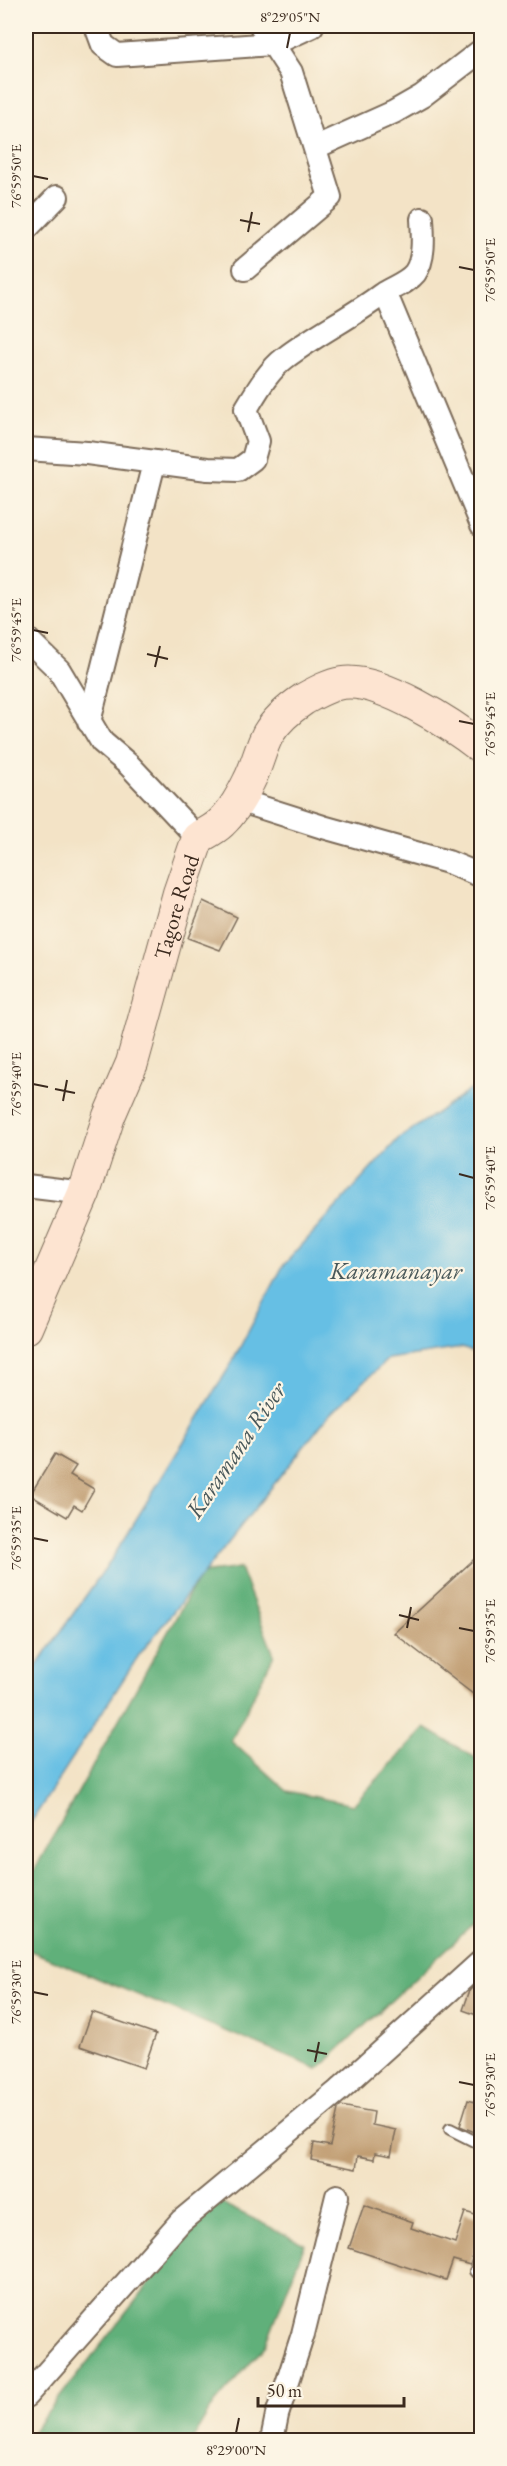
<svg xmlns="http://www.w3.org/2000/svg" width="507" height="2466" font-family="'EB Garamond',serif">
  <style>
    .forest { fill: #60b07a; stroke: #4e6d4c; stroke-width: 1.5 }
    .water { fill: #66bfe4; stroke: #507481; stroke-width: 1.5 }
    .building { fill: #c19e73 }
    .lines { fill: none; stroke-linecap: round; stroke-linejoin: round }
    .lane-casing { stroke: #7b6b59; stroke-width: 14 }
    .street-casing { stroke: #7b6b59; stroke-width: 26 }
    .secondary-casing { stroke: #7b6b59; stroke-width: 34 }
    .lane { stroke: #fff; stroke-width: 10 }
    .street { stroke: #fff; stroke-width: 22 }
    .secondary { stroke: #fde4d1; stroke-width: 32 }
    .ticks { fill: none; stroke: #3b2a1e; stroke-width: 2 }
    .labels { text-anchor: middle; stroke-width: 4.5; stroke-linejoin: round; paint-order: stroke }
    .street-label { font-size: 22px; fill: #3b2a1e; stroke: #fcf5e5 }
    .water-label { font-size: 24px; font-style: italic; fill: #485759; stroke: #fcf5e5 }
    .neatline { fill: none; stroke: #3b2a1e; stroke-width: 2 }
    .ticks-label { font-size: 15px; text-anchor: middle; fill: #3b2a1e }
  </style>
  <rect width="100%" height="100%" fill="#fcf5e5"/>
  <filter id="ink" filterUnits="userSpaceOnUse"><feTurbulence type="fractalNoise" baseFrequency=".0167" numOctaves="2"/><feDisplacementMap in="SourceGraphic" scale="12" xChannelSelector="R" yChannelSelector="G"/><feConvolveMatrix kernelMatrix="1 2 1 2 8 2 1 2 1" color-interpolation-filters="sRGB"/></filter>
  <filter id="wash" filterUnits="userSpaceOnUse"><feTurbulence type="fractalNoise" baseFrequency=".008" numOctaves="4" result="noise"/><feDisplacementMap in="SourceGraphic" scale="24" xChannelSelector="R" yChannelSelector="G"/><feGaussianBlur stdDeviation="1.35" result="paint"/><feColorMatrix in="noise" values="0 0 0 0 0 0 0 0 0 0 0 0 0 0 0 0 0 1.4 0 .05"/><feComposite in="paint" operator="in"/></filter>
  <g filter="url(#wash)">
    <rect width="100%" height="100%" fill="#f3e3c6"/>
    <path class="forest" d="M240,1568L274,1655L231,1741L287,1791L353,1805L425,1728L481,1761V1917L318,2069L26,1949V1885L201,1573Z
      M215,2200L305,2244L265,2346L209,2411L192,2440H26Z"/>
    <path class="water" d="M481,1083V1355L462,1348L388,1359L328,1416L139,1655L26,1830V1681L113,1557L230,1366L283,1266L398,1139Z"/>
    <g id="blocks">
      <path class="building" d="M203,901L237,917L220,950L188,938Z
        M55,1454L76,1466L70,1475L94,1489L82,1510L74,1505L67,1517L30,1495Z
        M482,1552V1701L394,1633Z
        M482,1980V2017L463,2010L470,1990Z
        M92,2012L156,2034L144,2068L80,2046Z
        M468,2100L482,2104V2135L460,2126Z
        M341,2106L374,2112L372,2125L396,2130L391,2156L375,2153L374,2159L358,2156L356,2169L311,2160L314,2143L330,2146L338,2109Z
        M364,2205L413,2222L411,2228L455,2243L465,2212L482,2217V2248L476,2246L470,2265L453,2260L446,2280L349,2248Z"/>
    </g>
  </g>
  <g filter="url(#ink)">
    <use href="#blocks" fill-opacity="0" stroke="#7b6b59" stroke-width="1.5"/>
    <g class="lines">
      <g class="lane-casing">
        <path id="lane" d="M450,2129L482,2145
          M475,2271L482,2273"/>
      </g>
      <g class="street-casing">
        <path id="street" d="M96,26L103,45L117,55L273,44L312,26
          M316,147L394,112L422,96L482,50
          M26,229L57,197
          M245,269L330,197L291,72L261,26
          M384,293L390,304L482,525
          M26,449L87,453L208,469L238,470L253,459L258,441L246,409C257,391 268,371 285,358C315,335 350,318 381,295C392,287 406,284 415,273C425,259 423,235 422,219
          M26,638L59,670L102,742L129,765L198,838
          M89,722L154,463
          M238,800L323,827L448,862L482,876
          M26,1186L84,1193
          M26,2396L181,2221L338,2091L482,1961
          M272,2440L277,2415L303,2334L337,2196"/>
      </g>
      <g class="secondary-casing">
        <g id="secondary">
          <path id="s1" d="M26,1328L84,1193L109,1116L132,1063L179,893L198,838C205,834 215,829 221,823C232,813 243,794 249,781C257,766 260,749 268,734C277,719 289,709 304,699C315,693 329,685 342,683C380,677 453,725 482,748"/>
        </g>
      </g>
      <use href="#lane" class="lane"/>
      <use href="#street" class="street"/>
      <use href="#secondary" class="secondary"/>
    </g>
  </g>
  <path class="ticks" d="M287,48L290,33M33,176L48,179M240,220L260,224M248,232L252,212M459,267L474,270M33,630L48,633M147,654L168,659M155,667L160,646M459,721L474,724M33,1084L48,1087M55,1089L75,1093M63,1101L67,1080M459,1174L474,1178M33,1538L48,1541M399,1615L419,1620M407,1628L411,1607M459,1628L474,1631M33,1992L48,1995M307,2050L327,2054M315,2062L319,2042M459,2082L474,2085M236,2433L239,2418"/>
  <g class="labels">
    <g class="street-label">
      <text dy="8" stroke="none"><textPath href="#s1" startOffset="448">Tagore Road</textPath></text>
    </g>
    <g class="water-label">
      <text x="396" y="1279">Karamanayar</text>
      <text transform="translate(236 1450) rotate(-56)" y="8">Karamana River</text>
    </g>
  </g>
  <rect width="507" height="2466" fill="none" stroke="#fcf5e5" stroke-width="66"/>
  <path d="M258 2397v9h146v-9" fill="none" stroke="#3b2a1e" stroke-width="3"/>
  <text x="267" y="2397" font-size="18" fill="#3b2a1e" stroke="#fcf5e5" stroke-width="4.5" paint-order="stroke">50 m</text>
  <rect x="33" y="33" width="441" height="2400" class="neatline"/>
  <g class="ticks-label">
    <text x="290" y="22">8°29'05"N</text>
    <text transform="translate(16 176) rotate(-90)" y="5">76°59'50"E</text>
    <text transform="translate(490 270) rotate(-90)" y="5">76°59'50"E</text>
    <text transform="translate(16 630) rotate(-90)" y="5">76°59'45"E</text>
    <text transform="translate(490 724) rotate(-90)" y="5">76°59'45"E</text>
    <text transform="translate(16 1084) rotate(-90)" y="5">76°59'40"E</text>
    <text transform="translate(490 1178) rotate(-90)" y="5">76°59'40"E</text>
    <text transform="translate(16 1538) rotate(-90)" y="5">76°59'35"E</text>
    <text transform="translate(490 1631) rotate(-90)" y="5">76°59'35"E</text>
    <text transform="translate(16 1992) rotate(-90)" y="5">76°59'30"E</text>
    <text transform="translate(490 2085) rotate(-90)" y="5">76°59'30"E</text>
    <text x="236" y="2455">8°29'00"N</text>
  </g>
</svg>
